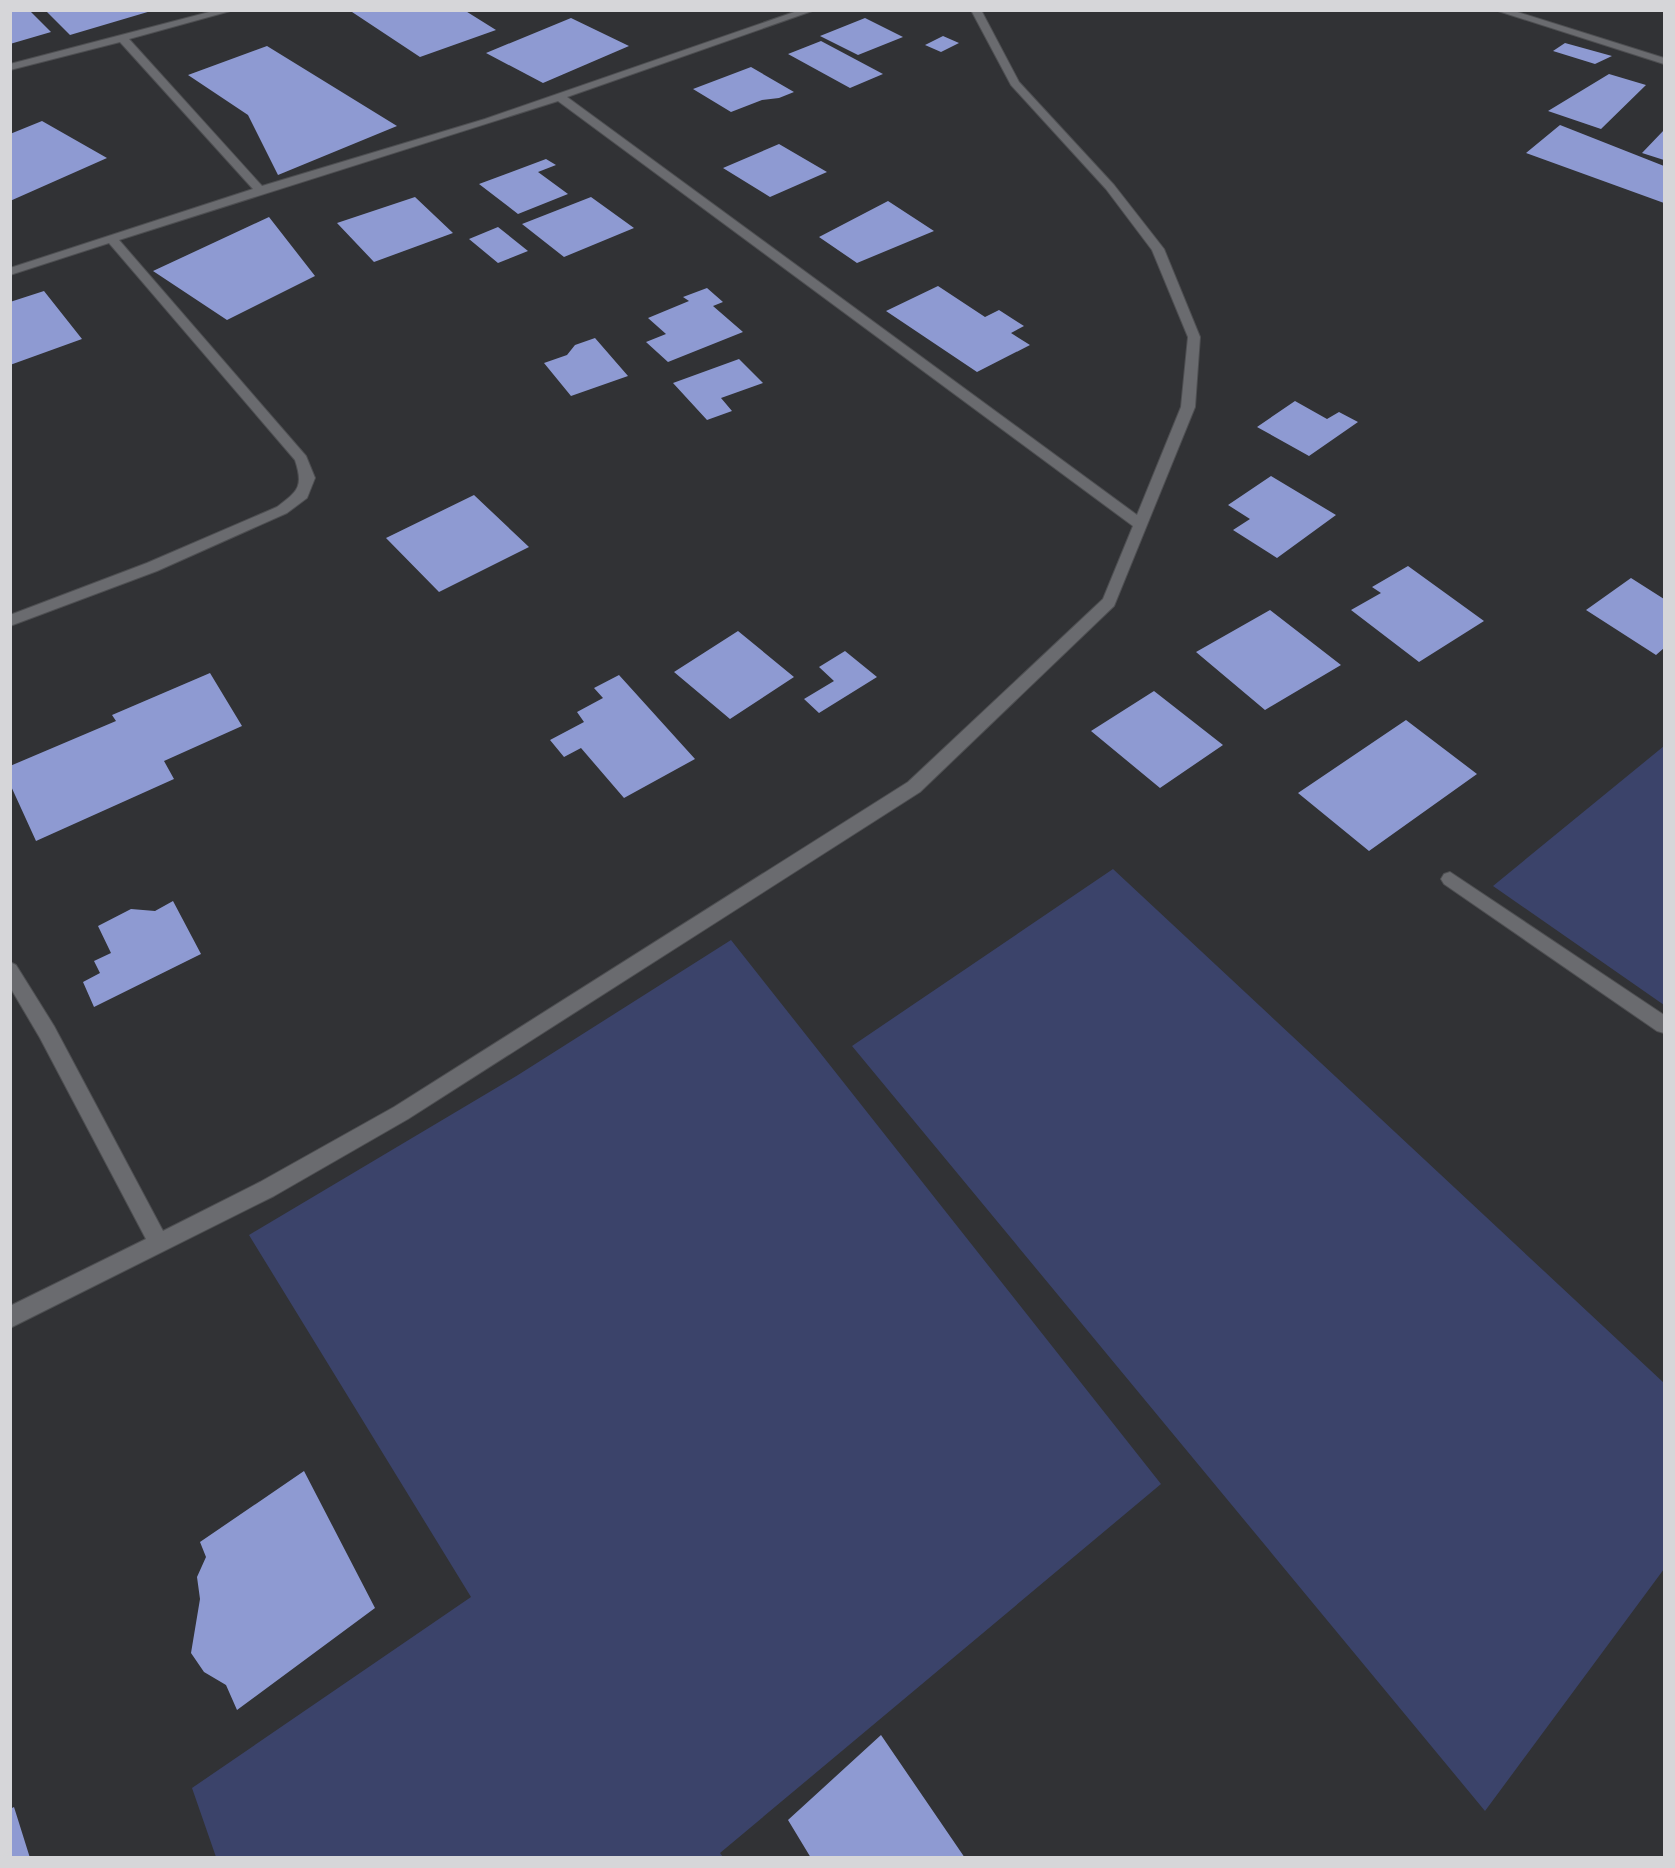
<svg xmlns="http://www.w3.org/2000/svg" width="1675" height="1868" font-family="'PT Sans',sans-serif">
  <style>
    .green { fill: #3b436a }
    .building { fill: #8e9ad2 }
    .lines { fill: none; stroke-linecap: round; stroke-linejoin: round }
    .street-casing { stroke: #4e4f52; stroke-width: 2 }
    .street { fill: #6a6b6f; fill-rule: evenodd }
  </style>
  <rect width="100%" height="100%" fill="#313235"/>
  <path class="green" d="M1664,746V1005L1493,886Z
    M1113,869L1664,1383V1569L1485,1811L852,1046Z
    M731,940L1161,1484L720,1853L723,1857H216L192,1788L471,1597L249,1235L518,1075Z"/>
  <path class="building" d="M10,10H29L51,32L10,44Z
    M45,10H151V11L70,35Z
    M349,10H464L496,30L420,57Z
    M571,18L629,46L543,83L486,53Z
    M865,18L903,37L858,55L820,36Z
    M943,36L959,43L941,52L925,45Z
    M821,41L883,74L850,88L788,54Z
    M1565,43L1612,56L1595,64L1553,51Z
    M267,46L397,126L278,175L248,115L188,75Z
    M751,67L794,92L779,98L762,100L731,112L693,89Z
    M1609,74L1646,85L1601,129L1548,111Z
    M42,121L107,158L10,201V134Z
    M1560,125L1664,166V203L1526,153Z
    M1664,130V160L1642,153Z
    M779,144L827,172L770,197L723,168Z
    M546,159L556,165L538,172L568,194L518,214L479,184Z
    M415,197L453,233L374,262L337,223Z
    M591,197L634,228L564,257L522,224Z
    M888,201L934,231L857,263L819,237Z
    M269,217L315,276L227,320L153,271Z
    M498,227L528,251L498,263L469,239Z
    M938,286L985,317L999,310L1024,326L1011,333L1030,345L977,372L886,311Z
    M707,288L723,302L713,306L743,332L668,362L646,342L666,334L648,318L689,301L683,297Z
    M44,291L82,339L10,365V302Z
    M595,338L628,376L571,396L544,363L567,355L575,345Z
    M739,359L763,383L721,398L732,411L707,420L673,383Z
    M1295,401L1327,419L1339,412L1358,422L1309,456L1257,427Z
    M1271,476L1336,515L1277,558L1233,530L1250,519L1228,505Z
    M474,495L529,547L439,592L386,538Z
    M1408,566L1484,621L1419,662L1351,610L1381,593L1372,587Z
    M1631,578L1664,599V648L1656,655L1586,610Z
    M1270,610L1341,665L1265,710L1196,652Z
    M738,631L794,677L730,719L674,672Z
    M845,651L877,677L819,713L804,699L834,681L819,667Z
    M210,673L242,726L164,761L174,779L36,841L10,784V766L116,721L112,715Z
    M619,675L695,759L624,798L581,748L564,757L550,740L584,722L577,712L603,698L594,688Z
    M1154,691L1223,745L1160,788L1091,731Z
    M1406,720L1477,774L1369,851L1298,793Z
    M173,901L201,954L94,1007L83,982L100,973L94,961L111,953L98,926L131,909L155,911Z
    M304,1471L375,1608L237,1710L226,1685L204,1672L191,1653L200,1599L197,1577L206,1557L200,1542Z
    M881,1735L965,1858H811L788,1820Z
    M14,1807L30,1858H10V1809Z"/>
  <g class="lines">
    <g class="street-casing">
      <path id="street" d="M217,10H234L129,39L262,186L485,119L800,10H815L567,97L1137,515L1181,407L1188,337L1152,250L1106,189L1011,85L971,10H981L1019,82L1114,185L1164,249L1200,337L1195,407L1114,606L920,792L408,1119L274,1196L10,1328V1306L146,1239L40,1038L10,987V962L16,965L54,1026L163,1231L260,1182L394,1107L908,782L1103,599L1133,526L558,101L119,240L306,456L315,478L307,498L287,513L157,571L10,626V615L147,563L277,507C298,491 304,487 295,460L109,243L10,275V268L253,189L120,42L10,70V64Z
        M1495,10H1511L1664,58V64Z
        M1450,872L1664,1015V1033L1657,1031L1444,884L1441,879L1444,874Z"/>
    </g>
    <use href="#street" class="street"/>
  </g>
  <rect width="1675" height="1868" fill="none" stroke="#d6d6d9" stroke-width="24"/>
</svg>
